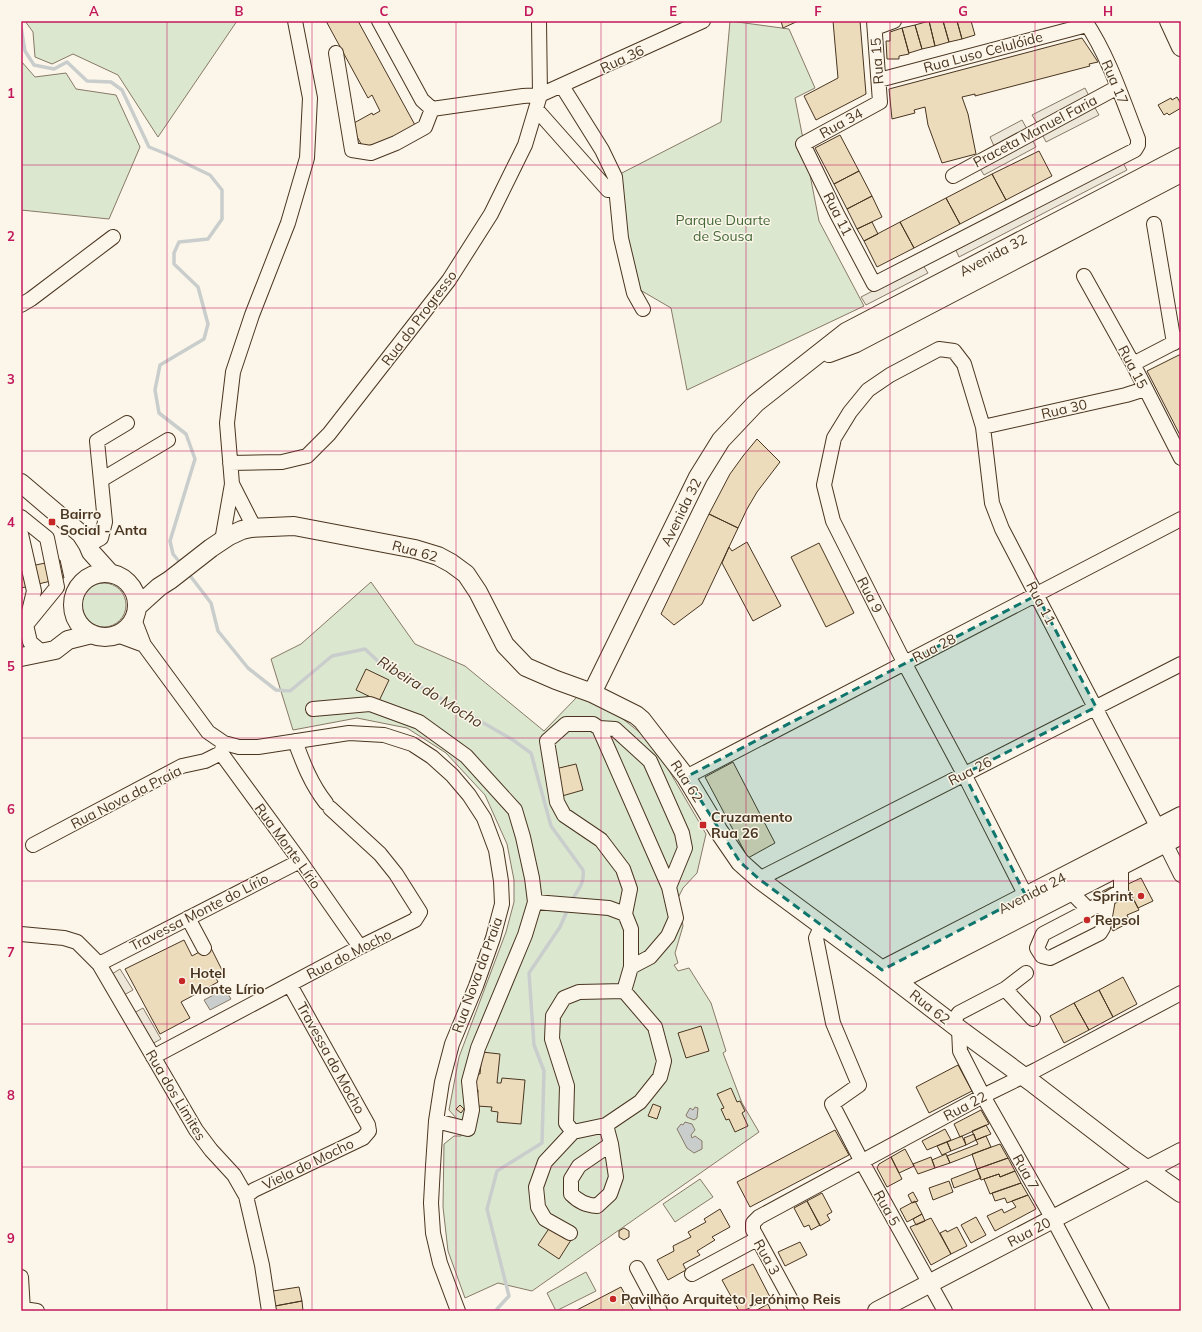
<svg xmlns="http://www.w3.org/2000/svg" width="1202" height="1332" font-family="Mulish,sans-serif">
  <style>
    .green { fill: #dce7d0; stroke: #887966 }
    .parking { fill: #ede7d9; stroke: #887966 }
    .water { fill: #c9cecd; stroke: #887966 }
    .lines { fill: none; stroke-linecap: round; stroke-linejoin: round }
    .stream { stroke: #c9cecd; stroke-width: 3.5 }
    .building { fill: #ecdcbc; stroke: #4a3520 }
    .minor-casing { stroke: #4a3520; stroke-width: 16 }
    .major-casing { stroke: #4a3520; stroke-width: 20 }
    .minor { stroke: #fbf6e9; stroke-width: 14 }
    .major { stroke: #fbf6e9; stroke-width: 18 }
    .marked { fill: #0f766e; fill-opacity: 0.2; stroke: #0f766e; stroke-width: 3; stroke-dasharray: 8 5; stroke-linejoin: round }
    .grid { fill: none; stroke: #c2185b; stroke-width: 1; stroke-opacity: 0.55 }
    .poi-dot { fill: #c62828; stroke: #fbf6e9; stroke-width: 1.5 }
    .labels { text-anchor: middle; stroke-width: 3; stroke-linejoin: round; paint-order: stroke }
    .street-label { font-size: 14px; fill: #4a3520; stroke: #fbf6e9 }
    .park-label { font-size: 14px; fill: #436837; stroke: #fbf6e9 }
    .poi-label { font-size: 14px; font-weight: bold; fill: #4a3520; stroke: #fbf6e9; text-anchor: start }
    .water-label { font-size: 15px; font-style: italic; fill: #4a3520; stroke: #fbf6e9 }
    .neatline { fill: none; stroke: #c2185b; stroke-width: 1.5 }
    .grid-label { font-size: 13px; text-anchor: middle; font-weight: bold; fill: #c2185b }
  </style>
  <rect width="100%" height="100%" fill="#fbf6e9"/>
  <path class="green" d="M25,21H237L158,137L118,75L73,54L52,64L35,57L33,32Z
    M730,21L789,29L815,88L795,98L819,221L864,306L687,390L671,308L635,287L618,175L721,122Z
    M21,61L35,77L66,73L76,89L116,95L140,147L109,219L21,210Z
    M371,582L415,644L465,666L544,731L577,697L613,711L653,743L706,834L697,873L683,888L678,898L683,926L675,953L678,963L674,965L678,971L689,968L711,1003L726,1051L723,1053L742,1103L759,1132L532,1291L498,1283L465,1298L448,1251L443,1207L444,1144L454,1136H461V1120L457,1119L449,1110L459,1057L506,932L514,902V880L507,844L485,795L446,753L407,728L357,718L293,730L271,659L301,644Z
    M82 605a22 22 0 1 1 44 0a22 22 0 1 1-44 0Z
    M700,1179L713,1197L675,1222L663,1204Z
    M586,1272L596,1291L556,1311L547,1293Z"/>
  <path class="parking" d="M1085,88L1089,96L1037,123L1032,115Z
    M1094,106L1099,115L1046,142L1042,134Z
    M1022,120L1027,129L994,146L990,137Z
    M1032,139L1036,147L984,175L979,167Z
    M1122,161L1127,170L959,257L955,248Z
    M923,265L928,273L866,305L861,297Z
    M120,969L133,990L124,995L112,974Z
    M143,1008L161,1039L152,1044L134,1013Z"/>
  <path class="water" d="M225,989L231,999L210,1010L204,1000Z
    M695,1107L698,1108L697,1118L694,1120L687,1117L686,1115L690,1108L693,1110Z
    M685,1122L692,1124L695,1130L691,1135L692,1138L695,1136L702,1141V1149L694,1153L687,1148L677,1129L681,1124L683,1125Z"/>
  <g class="lines">
    <path class="stream" d="M21,27L25,51L34,65L54,69L67,62L87,81L111,82L122,90L149,147L164,153L210,175L222,190V219L208,239L179,242L174,253V264L198,287L208,324L204,339L160,365L155,390L159,413L186,434L195,459L170,541L173,554L182,565
      M188,573L211,603L218,631L248,668L276,690L290,691L332,656L365,649L381,664L513,740L531,753L551,826L583,870C585,883 578,890 571,901
      M497,1311V1309L509,1296L487,1209L497,1171L542,1143L544,1071L534,1045L529,973L560,927L567,911"/>
  </g>
  <path class="building" d="M326,21H358L415,125L368,150L364,149L352,128L355,126L354,123L372,113L373,115L380,111L372,95L368,98Z
    M781,21H798L783,28Z
    M833,21H860L866,94L816,120L804,96L838,78Z
    M929,21H943L949,42L935,46Z
    M929,21L935,46L922,49L915,25Z
    M943,21H957L962,39L949,42Z
    M957,21H971L975,35L962,39Z
    M915,25L922,49L909,53L902,28Z
    M902,28L909,54L899,56V59H887L886,41H890V32Z
    M1082,38L1098,62L1089,64L1090,66L975,96V94L962,97L968,114L976,154L942,163L928,125L925,107L914,110L915,113L892,119L889,89Z
    M1177,97L1181,104V108L1169,115L1167,113L1164,115L1158,105L1171,98L1172,100Z
    M840,135L859,171L834,184L815,148Z
    M1039,151L1052,176L1006,200L992,174Z
    M859,171L872,196L847,209L834,184Z
    M992,174L1006,200L960,224L946,198Z
    M872,196L882,217L857,229L847,209Z
    M946,198L960,224L914,248L900,222Z
    M872,222L878,234L864,241L857,229Z
    M900,222L914,248L877,267L864,241Z
    M1181,354V437L1147,371Z
    M757,439L780,462L757,492L747,509L738,528L709,514L730,474L743,456Z
    M709,514L738,528L702,604L674,625L661,614Z
    M747,542L781,606L753,621L722,563L729,547L732,551Z
    M819,543L854,613L826,627L791,557Z
    M60,560L64,578L21,588V568Z
    M366,669L389,680L379,701L356,690Z
    M733,762L775,843L748,858L705,777Z
    M576,764L583,790L562,796L555,769Z
    M1141,878L1153,901L1138,908L1126,885Z
    M1111,887L1117,897L1129,890L1139,910L1127,915L1130,922L1113,931L1095,895Z
    M184,940L192,956L210,946L224,974L216,978L218,982L181,1002L190,1018L160,1034L125,969Z
    M1123,977L1137,1004L1113,1017L1099,990Z
    M1099,990L1113,1017L1089,1030L1074,1003Z
    M1074,1003L1089,1030L1064,1043L1050,1016Z
    M701,1026L709,1051L686,1058L678,1033Z
    M482,1052L500,1054L497,1083H501L502,1078L525,1080L521,1124L497,1122L498,1112L491,1111L492,1107L477,1106L478,1090L475,1089L476,1074H480Z
    M958,1065L972,1091L929,1113L916,1087Z
    M731,1088L737,1102L740,1101L745,1111L742,1113L748,1126L735,1132L729,1119L726,1120L721,1109L724,1108L717,1094Z
    M653,1104L661,1107L657,1119L648,1116Z
    M460,1105L464,1109L461,1113L456,1109Z
    M981,1110L989,1124L960,1137L954,1124Z
    M986,1125L991,1134L976,1140L972,1131Z
    M945,1129L951,1140L927,1150L922,1141Z
    M835,1130L849,1155L750,1207L737,1182Z
    M974,1134L976,1140L966,1145L964,1138Z
    M962,1136L966,1145L951,1151L947,1142Z
    M986,1136L991,1147L950,1163L947,1156L978,1144L976,1140Z
    M947,1142L951,1151L942,1155L937,1146Z
    M1000,1144L1008,1158L977,1169L972,1154Z
    M905,1149L914,1166L899,1173L891,1157Z
    M946,1154L950,1163L935,1168L932,1160Z
    M891,1157L902,1179L887,1187L877,1168L879,1164Z
    M931,1157L935,1168L918,1174L913,1164Z
    M1008,1158L1015,1171L1000,1177L999,1174L981,1180L977,1169Z
    M977,1169L981,1178L954,1188L951,1179Z
    M1015,1171L1021,1183L990,1194L984,1179L999,1174L1000,1177Z
    M949,1181L953,1192L933,1200L929,1188Z
    M1021,1183L1028,1195L1007,1203L1005,1198L995,1201L992,1193Z
    M913,1192L918,1201L912,1203L908,1195Z
    M822,1193L832,1212L827,1215L830,1220L820,1226L807,1201Z
    M1028,1195L1036,1209L995,1231L987,1216L1002,1209L1004,1213L1016,1207L1012,1201Z
    M807,1201L820,1225L811,1230L809,1225L804,1227L794,1208Z
    M915,1201L922,1214L907,1222L900,1209Z
    M720,1209L730,1227L712,1237L715,1240L697,1251L700,1255L683,1264L686,1270L668,1280L657,1260L674,1251L673,1246L691,1237L688,1232L706,1222L704,1219Z
    M922,1214L925,1221L916,1225L913,1219Z
    M976,1217L986,1235L971,1243L961,1225Z
    M931,1218L951,1254L931,1265L910,1227Z
    M550,1227L571,1240L559,1259L538,1245Z
    M957,1227L967,1246L951,1254L940,1233L946,1230L947,1232Z
    M624,1228L629,1231V1237L624,1240L619,1237V1231Z
    M800,1242L807,1255L785,1266L778,1252Z
    M753,1264L770,1297L744,1311H739L722,1280Z
    M299,1287L302,1301L275,1306L273,1291Z
    M621,1287L634,1311H575Z
    M302,1301L303,1311H276L275,1306Z
    M768,1304L771,1311H755Z"/>
  <g class="lines">
    <g class="minor-casing">
      <path id="minor" d="M379,21L422,100L432,109L523,96L540,95L703,21
        M874,21L880,102L803,144L837,214L874,284L1135,150L1138,145V139C1122,98 1109,57 1085,21
        M875,28L894,21
        M336,53L352,150L371,153L396,143L425,127L432,109
        M879,80L1087,25
        M562,86L602,150L615,177L621,238L634,293L643,309
        M536,109L608,190
        M953,176L1118,87
        M1154,224L1174,343
        M1084,276L1133,364L1181,458
        M21,305L31,299L113,237
        M1133,364L1181,339
        M983,427L1126,395L1145,389
        M230,463L282,462L307,456L329,434L449,280L491,214L525,145L540,95L539,21
        M101,480L168,440
        M232,484L254,527
        M21,517L47,538L57,587L26,625
        M21,534L34,591L27,620
        M222,541L232,484L227,423L233,372L252,315L288,223L307,158L310,98L295,21
        M88,545L101,538L105,522L97,441L127,423
        M24,616L30,642L43,653
        M134,619L144,645L208,732L224,743L239,747H258L349,733L384,735L412,744L432,757L452,775L469,795L484,818L496,850L501,881L502,904L493,938L476,986L452,1044L442,1082L436,1121L433,1166L431,1203L433,1233L440,1263L458,1311
        M117,635L144,645
        M313,709L370,704L419,722L466,756L515,810L523,837L532,878L535,902L525,935L478,1048L469,1081L472,1110L468,1129L436,1121
        M599,728L669,887L676,918L668,936L650,957L631,967
        M295,741C303,763 311,784 326,803
        M224,743L221,753L300,861L360,947
        M686,777L1181,519
        M1165,843L1181,875
        M33,845L182,766L205,761L221,753
        M759,879L1181,664
        M1071,892L1089,910L1121,891V866
        M1026,896L964,774L905,664L833,521L824,485L834,438L850,412L868,390L890,375L939,349L954,351L964,364L983,427L992,503L1002,529L1158,828
        M535,902L609,908L625,914L631,929V967L624,991L655,1027L664,1061L660,1077L640,1102L606,1125L573,1132L545,1162L536,1187L538,1207L545,1219L570,1233
        M1089,910L1043,934L1037,948L1042,956L1050,958L1100,933L1103,928L1108,899
        M625,914L630,889L623,869L601,840L564,815L557,802L547,741L566,724H593L599,728L615,729L650,761L682,833L685,848L669,887
        M188,918L204,948
        M822,925L816,938L833,1023L859,1085L832,1104L862,1162L945,1311
        M21,934L64,938L77,942L99,964L196,1130L211,1150L234,1175L246,1196L262,1265L269,1311
        M99,964L300,861
        M1005,989L1033,1019
        M951,1024L959,1013L1005,989L1026,973
        M959,1029L960,1051L983,1096L1053,1219L1102,1311
        M153,1057L360,947L415,920L420,912L396,874L380,854L330,808
        M606,1125L611,1144L579,1166L571,1179V1194C579,1202 586,1205 597,1206L610,1194L616,1177L611,1144
        M573,1132L566,1123L567,1086L552,1039L553,1016L564,998L579,992L624,991
        M246,1196L254,1190L363,1138L369,1131L368,1125L290,985
        M637,1268L660,1311
        M692,1274L757,1239
        M21,1277L23,1311
        M23,1309L37,1311
        M797,1311L753,1230V1223L759,1217L983,1096L1036,1070L1181,993"/>
    </g>
    <g class="major-casing">
      <path id="major" d="M1169,21L1181,47
        M829,353L856,343L1181,173
        M21,483L81,534L88,545L91,552L109,572
        M73 605a32 32 0 1 1 64 0a32 32 0 1 1-64 0Z
        M138,606L159,587L170,580L211,548L229,536L242,530L251,528L294,526L415,549L438,556L451,563L466,574L478,592L505,645L526,667L556,680L592,693L636,715L642,720L686,777L718,830L740,862L759,879L882,970L959,1029L1034,1084L1129,1157L1181,1193
        M21,657L55,650L68,640L92,634
        M592,693L698,477L721,440L756,403L846,332L1181,157
        M882,970L1181,816
        M897,981L1181,835
        M877,1311L1181,1152"/>
    </g>
    <use href="#minor" class="minor"/>
    <use href="#major" class="major"/>
  </g>
  <path class="marked" d="M1037,595L1096,707L964,774L1026,896L882,970L759,879L740,862L686,777Z"/>
  <path class="grid" d="M167,21V1311M312,21V1311M456,21V1311M601,21V1311M746,21V1311M890,21V1311M1035,21V1311M21,165H1181M21,308H1181M21,451H1181M21,594H1181M21,738H1181M21,881H1181M21,1024H1181M21,1167H1181"/>
  <g class="poi-dot">
    <rect x="48" y="518" width="8" height="8" rx="2"/>
    <rect x="699" y="821" width="8" height="8" rx="2"/>
    <circle cx="1141" cy="896" r="4"/>
    <circle cx="1087" cy="920" r="4"/>
    <circle cx="182" cy="981" r="4"/>
    <circle cx="613" cy="1299" r="4"/>
  </g>
  <g class="labels">
    <g class="street-label">
      <text transform="translate(983 52) rotate(-15)" y="5">Rua Luso Celulóide</text>
      <text transform="translate(622 59) rotate(-25)" y="5">Rua 36</text>
      <text transform="translate(877 61) rotate(-94)" y="5">Rua 15</text>
      <text transform="translate(1115 82) rotate(67)" y="5">Rua 17</text>
      <text transform="translate(841 123) rotate(-29)" y="5">Rua 34</text>
      <text transform="translate(1035 131) rotate(-28)" y="5">Praceta Manuel Faria</text>
      <text transform="translate(838 214) rotate(63)" y="5">Rua 11</text>
      <text transform="translate(993 255) rotate(-28)" y="5">Avenida 32</text>
      <text transform="translate(419 318) rotate(-53)" y="5">Rua do Progresso</text>
      <text transform="translate(1133 367) rotate(62)" y="5">Rua 15</text>
      <text transform="translate(1064 409) rotate(-13)" y="5">Rua 30</text>
      <text transform="translate(681 512) rotate(-64)" y="5">Avenida 32</text>
      <text transform="translate(415 551) rotate(15)" y="5">Rua 62</text>
      <text transform="translate(870 595) rotate(63)" y="5">Rua 9</text>
      <text transform="translate(1041 603) rotate(62)" y="5">Rua 11</text>
      <text transform="translate(934 648) rotate(-27)" y="5">Rua 28</text>
      <text transform="translate(970 771) rotate(-27)" y="5">Rua 26</text>
      <text transform="translate(687 781) rotate(57)" y="5">Rua 62</text>
      <text transform="translate(126 797) rotate(-27)" y="5">Rua Nova da Praia</text>
      <text transform="translate(288 846) rotate(54)" y="5">Rua Monte Lírio</text>
      <text transform="translate(1032 893) rotate(-27)" y="5">Avenida 24</text>
      <text transform="translate(199 912) rotate(-27)" y="5">Travessa Monte do Lírio</text>
      <text transform="translate(349 954) rotate(-27)" y="5">Rua do Mocho</text>
      <text transform="translate(477 975) rotate(-70)" y="5">Rua Nova da Praia</text>
      <text transform="translate(930 1007) rotate(38)" y="5">Rua 62</text>
      <text transform="translate(331 1058) rotate(61)" y="5">Travessa do Mocho</text>
      <text transform="translate(176 1095) rotate(59)" y="5">Rua dos Limites</text>
      <text transform="translate(965 1106) rotate(-28)" y="5">Rua 22</text>
      <text transform="translate(308 1164) rotate(-26)" y="5">Viela do Mocho</text>
      <text transform="translate(1026 1172) rotate(61)" y="5">Rua 7</text>
      <text transform="translate(887 1208) rotate(61)" y="5">Rua 5</text>
      <text transform="translate(1029 1232) rotate(-28)" y="5">Rua 20</text>
      <text transform="translate(767 1257) rotate(61)" y="5">Rua 3</text>
    </g>
    <g class="park-label">
      <text x="723" y="225">Parque Duarte<tspan x="723" dy="16">de Sousa</tspan></text>
    </g>
    <g class="poi-label">
      <text x="60" y="519">Bairro<tspan x="60" dy="16">Social - Anta</tspan></text>
      <text x="711" y="822">Cruzamento<tspan x="711" dy="16">Rua 26</tspan></text>
      <text x="1133" y="901" text-anchor="end">Sprint</text>
      <text x="1095" y="925">Repsol</text>
      <text x="190" y="978">Hotel<tspan x="190" dy="16">Monte Lírio</tspan></text>
      <text x="621" y="1304">Pavilhão Arquiteto Jerónimo Reis</text>
    </g>
    <g class="water-label">
      <text transform="translate(430 692) rotate(32)" y="5">Ribeira do Mocho</text>
    </g>
  </g>
  <rect width="1202" height="1332" fill="none" stroke="#fbf6e9" stroke-width="44"/>
  <rect x="22" y="22" width="1158" height="1288" class="neatline"/>
  <g class="grid-label">
    <text x="94" y="16">A</text>
    <text x="239" y="16">B</text>
    <text x="384" y="16">C</text>
    <text x="529" y="16">D</text>
    <text x="673" y="16">E</text>
    <text x="818" y="16">F</text>
    <text x="963" y="16">G</text>
    <text x="1108" y="16">H</text>
    <text x="11" y="98">1</text>
    <text x="11" y="241">2</text>
    <text x="11" y="384">3</text>
    <text x="11" y="527">4</text>
    <text x="11" y="671">5</text>
    <text x="11" y="814">6</text>
    <text x="11" y="957">7</text>
    <text x="11" y="1100">8</text>
    <text x="11" y="1243">9</text>
  </g>
</svg>
